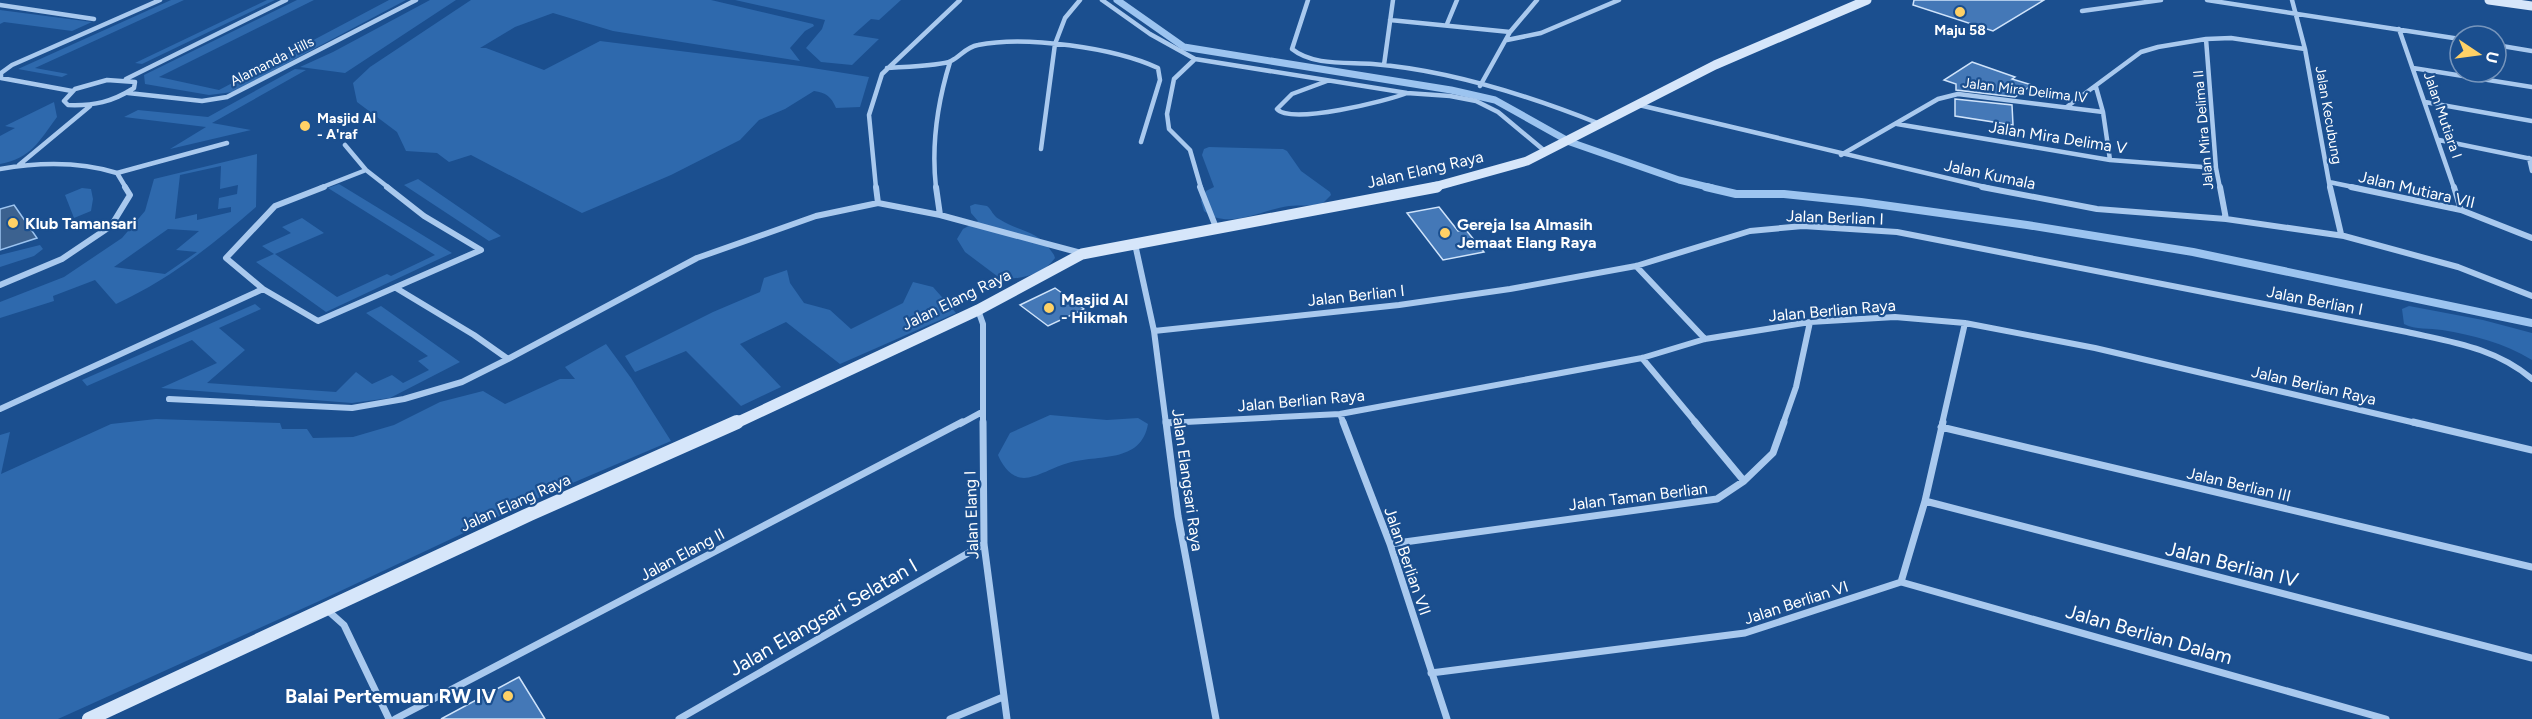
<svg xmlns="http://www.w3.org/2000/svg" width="2532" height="719" font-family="Figtree,sans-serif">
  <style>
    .green { fill: #2e69ad; fill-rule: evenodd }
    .water { fill: #3c6290; stroke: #9cc4f0; stroke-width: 1.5 }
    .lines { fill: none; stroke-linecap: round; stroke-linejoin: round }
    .stream-far1 { stroke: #9cc4f0; stroke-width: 7 }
    .stream { stroke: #9cc4f0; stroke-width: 8 }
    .building { fill: #4478b7; stroke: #cfe3fa; stroke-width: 1.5 }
    .street-far2 { stroke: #a9c9ee; stroke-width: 4.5 }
    .street-far1 { stroke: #a9c9ee; stroke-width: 6 }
    .street { stroke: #a9c9ee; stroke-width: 7 }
    .secondary-far2 { stroke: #d6e6fa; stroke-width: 9 }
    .secondary-far1 { stroke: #d6e6fa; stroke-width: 11 }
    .secondary { stroke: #d6e6fa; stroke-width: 14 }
    .poi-dot { fill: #ffd166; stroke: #1b4f8f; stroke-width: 2 }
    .labels { text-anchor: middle; stroke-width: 4.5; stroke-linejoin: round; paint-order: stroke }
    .far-poi-label { font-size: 14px; font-weight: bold; fill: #fff; stroke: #1b4f8f }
    .far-street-label { font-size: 14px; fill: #fff; stroke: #1b4f8f }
    .street-label { font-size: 16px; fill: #fff; stroke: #1b4f8f }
    .poi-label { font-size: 16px; font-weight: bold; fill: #fff; stroke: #1b4f8f; text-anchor: start }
    .near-street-label { font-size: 20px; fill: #fff; stroke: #1b4f8f }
    .near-poi-label { font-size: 20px; font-weight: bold; fill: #fff; stroke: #1b4f8f; text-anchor: end }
  </style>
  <rect width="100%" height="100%" fill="#1b4f8f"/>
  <path class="green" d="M171,0H184L35,68L68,74L62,77L18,69Z
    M267,0H275L142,64L135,63Z
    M297,0H314L159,77L219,90L389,0H406L233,92L209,95L145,84L144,75Z
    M430,0H456L345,73L300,67L333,52Z
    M471,0H711L813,24L814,26L805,31L790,48L800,61L613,31L553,13L515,27L480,48H486L544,70L600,41L800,66L869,77L860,107L836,108C831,96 826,93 814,91L785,109L759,120L740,140L671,175L582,213L471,155L449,162L437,153L406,151L397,132L357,102L353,83L370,67Z
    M735,0H901L879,20L871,19L853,35L879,39L852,65L821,62L806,48L822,29L825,20Z
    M0,10L92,22L72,31L4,22L0,24Z
    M295,69L306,70L212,123L251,130L170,149L206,127L124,117L138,110L208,117Z
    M54,102L57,117C39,141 32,158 0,164V136L15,128L5,126Z
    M1209,147L1283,149L1287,151L1301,171L1330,192L1331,195L1322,204C1311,206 1300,205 1289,206C1263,209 1228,231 1204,211L1201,201L1206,191L1214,187L1202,155L1204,149Z
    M257,154L256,207C211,246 170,279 116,304L95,280L53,296L54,301L0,318V302L64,277L122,238L145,211L154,179ZM221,166L220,189L238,185L237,194L219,198L218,209L231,207V212L197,220V214L175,219L180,175ZM168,229L199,231L176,250L197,252L165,274L114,267Z
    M418,179L501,236L489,241L404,185Z
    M339,184L447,250L452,253L326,312L256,262L274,254L262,246L291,233L282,227L302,218L324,233L275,254L337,297L387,274L391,276L435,255L328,188Z
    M82,188L91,189L93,199L91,211L74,218L65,195Z
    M975,204L987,206C992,210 993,216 999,219C1023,234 1037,228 1054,255L1055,258C1043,275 1021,279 1001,279L965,252L957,239L963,229L978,221L971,213L970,206Z
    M40,245L43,249L34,256L0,267V255Z
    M787,270L790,283L804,303L830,310L851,329L903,303L913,282L933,287L956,313L840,364L786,322L740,344L781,387L741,406L686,351L635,372L625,356L713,312L760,292L764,278Z
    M255,304L261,309L219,328L245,350L207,383L336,392L356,372L372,384L392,375L403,383L429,370L418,361L428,356L366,313L381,306L460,362L390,398L352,403L161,388L217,363L192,340L87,386L82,380Z
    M2409,306L2483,320L2532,333V360C2504,343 2473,335 2442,330C2429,328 2416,330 2404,324L2402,309Z
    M606,344L631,378L671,441L549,493L317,602L58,719H0V435L10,432L1,474L111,424L156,419L280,423L282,429H307L313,438L353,437L394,425L440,402L483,391L505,404L560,379H575L565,367Z
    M1050,415L1107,420L1138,418L1148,424C1141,464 1098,454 1068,463C1056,466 1036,478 1024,478C1011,478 1002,465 998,455L1010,433Z"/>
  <path class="water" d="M14,205L37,238L0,250V209Z"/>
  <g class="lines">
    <path class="stream-far1" d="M1117,0L1184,47L1451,90L1495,100L1570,142L1679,180L1712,188"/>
    <path class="stream" d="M1706,187L1736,194H1784L1861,202L2027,225L2193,252L2532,323"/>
  </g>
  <path class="building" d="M1914,0H2044L1993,31L1913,5Z
    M1972,62L2015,77L2012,79L2032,85L2015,97L1956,90V84L1944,80Z
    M1955,99L2012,105L2013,125L1955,116Z
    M1439,207L1458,231L1466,230L1484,252L1443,260L1407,213Z
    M1055,288L1084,309L1048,326L1020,305Z
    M519,677L545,719H441Z"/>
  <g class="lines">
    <path class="street-far2" d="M1102,0L1150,34L1195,59L1407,93L1450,96L1476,101L1498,112L1546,152
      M1308,0L1292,49C1313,66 1347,62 1373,64C1448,70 1530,96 1600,124
      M2207,0L2460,39
      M2292,0L2305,49L2330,188
      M0,5L94,19
      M2082,11L2161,0
      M1390,20L1510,32
      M1447,24L1457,0
      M2399,29L2454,188
      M2206,39L2216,168L2220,188
      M1507,40L1541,33L1619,0
      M2496,45L2532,51
      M1195,59L1174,79L1167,114L1169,129L1190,150L1201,188
      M1384,65L1393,0
      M887,68C899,67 942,66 951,61C961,56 966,47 978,45C1025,35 1115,48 1158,68L1160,80L1141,142
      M2413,68L2532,87
      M126,79L286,0
      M107,80L135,82L134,88C112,102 94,106 68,105L64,101L75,89Z
      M1327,81L1292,94L1277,109C1291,125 1387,101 1407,93
      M1480,86L1510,32L1537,0
      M2096,87L2103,112
      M72,91L1,78V73L12,65L160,0
      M128,93L202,101L227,97L416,0
      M2425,102L2532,121
      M1639,105L1989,188
      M2068,106L2141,52L2158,47L2206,39L2231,38L2305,49
      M1897,124L2110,160L2216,168
      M2439,140L2532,159
      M345,145L366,170
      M1041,149L1055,44L1065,18L1080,0
      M1841,155L1938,99L1958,94L2103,112L2110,160
      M2529,158L2532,171
      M19,165L90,106
      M0,169C40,162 78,161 117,173L126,188
      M117,173L227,143
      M2329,182L2358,188
      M320,188L366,170L389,188
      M876,188L869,115L882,74L960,0
      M936,188C931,144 937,104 950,62"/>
    <path class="street-far1" d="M324,187L275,206L226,258L263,289L318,321L481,250L424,216L387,187
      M876,187L878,203
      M936,187L940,215
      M1200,187L1217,230
      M1982,187L2097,209L2226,219L2344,236L2458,267L2532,296
      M2220,187L2226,219
      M2330,187L2341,234
      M2351,187L2461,210L2532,238
      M2454,187L2461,210
      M1135,244L1154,331L1166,424
      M1636,266L1705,339
      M0,285L62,259L111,226L130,195L125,187
      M396,288L474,335L508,359L697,258L816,216L878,203L940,215L1081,253
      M978,310L983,324V424
      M1154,331L1399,305L1510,289L1636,266L1750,231L1803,226L1897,232L2407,332C2452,342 2496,348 2532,379
      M1642,358L1697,424
      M169,399L352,408L404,399L462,382L508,359
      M0,409L263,289
      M1340,414L1344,424
      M1166,423L1340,414L1642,358L1705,339L1810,322L1895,317L1965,323L2095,348L2420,424
      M960,424L982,412
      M1783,424L1796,387L1810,322
      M1942,424L1965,323"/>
    <path class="street" d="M983,422L984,544L1007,719
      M1166,422L1178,516L1216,719
      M1343,422L1390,544L1447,719
      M1695,422L1744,481
      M2413,422L2532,450
      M1166,423L1180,422
      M1941,427L2532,567
      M1925,501L2532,658
      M1390,544L1717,499L1744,481L1773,453L1784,422
      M1901,582L2386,719
      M326,609L344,625L389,719
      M1431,673L1745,633L1901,582L1925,501L1943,422
      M395,719L962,422
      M679,719L984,544
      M950,719L1003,697"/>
    <path class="secondary-far2" d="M2489,0L2532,6
      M1430,188L1527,161L1715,65L1867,0"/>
    <path class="secondary-far1" d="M734,424L978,310L1082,254L1437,187"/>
    <path class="secondary" d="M89,719L530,514L737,422"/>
  </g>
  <g class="poi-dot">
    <circle cx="1960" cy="12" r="6"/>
    <circle cx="305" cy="126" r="6"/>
    <circle cx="13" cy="223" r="6"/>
    <circle cx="1445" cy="233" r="6"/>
    <circle cx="1049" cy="308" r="6"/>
    <circle cx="508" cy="696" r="6"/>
  </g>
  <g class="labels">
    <g class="far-poi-label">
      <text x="1960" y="35">Maju 58</text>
      <text x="317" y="123" text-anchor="start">Masjid Al<tspan x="317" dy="16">- A'raf</tspan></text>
    </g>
    <g class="far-street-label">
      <text transform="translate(272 61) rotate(-27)" y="5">Alamanda Hills</text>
      <text transform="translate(2025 90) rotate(7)" y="5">Jalan Mira Delima IV</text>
      <text transform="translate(2329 115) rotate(80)" y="5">Jalan Kecubung</text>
      <text transform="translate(2443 115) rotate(71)" y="5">Jalan Mutiara I</text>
      <text transform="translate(2203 130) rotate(-95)" y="5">Jalan Mira Delima II</text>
    </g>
    <g class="street-label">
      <text transform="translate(2058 137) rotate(9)" y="6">Jalan Mira Delima V</text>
      <text transform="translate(1425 169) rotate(-13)" y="6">Jalan Elang Raya</text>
      <text transform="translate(1990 174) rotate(12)" y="6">Jalan Kumala</text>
      <text transform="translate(2417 189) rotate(13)" y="6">Jalan Mutiara VII</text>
      <text transform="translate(1835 217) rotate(2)" y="6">Jalan Berlian I</text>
      <text transform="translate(1356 295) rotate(-6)" y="6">Jalan Berlian I</text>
      <text transform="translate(956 299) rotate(-26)" y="6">Jalan Elang Raya</text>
      <text transform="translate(2315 300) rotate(11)" y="6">Jalan Berlian I</text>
      <text transform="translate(1832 310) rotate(-5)" y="6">Jalan Berlian Raya</text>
      <text transform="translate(2314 385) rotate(13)" y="6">Jalan Berlian Raya</text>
      <text transform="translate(1301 400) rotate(-5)" y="6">Jalan Berlian Raya</text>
      <text transform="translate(1188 480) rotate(82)" y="6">Jalan Elangsari Raya</text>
      <text transform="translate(2239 484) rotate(13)" y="6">Jalan Berlian III</text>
      <text transform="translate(1638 496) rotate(-7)" y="6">Jalan Taman Berlian</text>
      <text transform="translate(515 502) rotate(-24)" y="6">Jalan Elang Raya</text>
      <text transform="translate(971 515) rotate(-92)" y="6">Jalan Elang I</text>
      <text transform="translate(682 554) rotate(-28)" y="6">Jalan Elang II</text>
      <text transform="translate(1408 561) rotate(71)" y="6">Jalan Berlian VII</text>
      <text transform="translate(1796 602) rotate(-18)" y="6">Jalan Berlian VI</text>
    </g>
    <g class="poi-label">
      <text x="25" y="229">Klub Tamansari</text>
      <text x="1457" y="230">Gereja Isa Almasih<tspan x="1457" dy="18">Jemaat Elang Raya</tspan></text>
      <text x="1061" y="305">Masjid Al<tspan x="1061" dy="18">- Hikmah</tspan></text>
    </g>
    <g class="near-street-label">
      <text transform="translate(2232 564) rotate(14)" y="7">Jalan Berlian IV</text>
      <text transform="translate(823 617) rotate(-30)" y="7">Jalan Elangsari Selatan I</text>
      <text transform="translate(2149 634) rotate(16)" y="7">Jalan Berlian Dalam</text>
    </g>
    <g class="near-poi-label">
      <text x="496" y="703">Balai Pertemuan RW IV</text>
    </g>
  </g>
  <g transform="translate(2478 54) rotate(103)"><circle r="28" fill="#1b4f8f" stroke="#7695bc" stroke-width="1.5"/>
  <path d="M0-4.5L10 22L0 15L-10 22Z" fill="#ffd166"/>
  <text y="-9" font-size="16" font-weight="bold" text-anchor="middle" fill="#ffffff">U</text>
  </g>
</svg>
